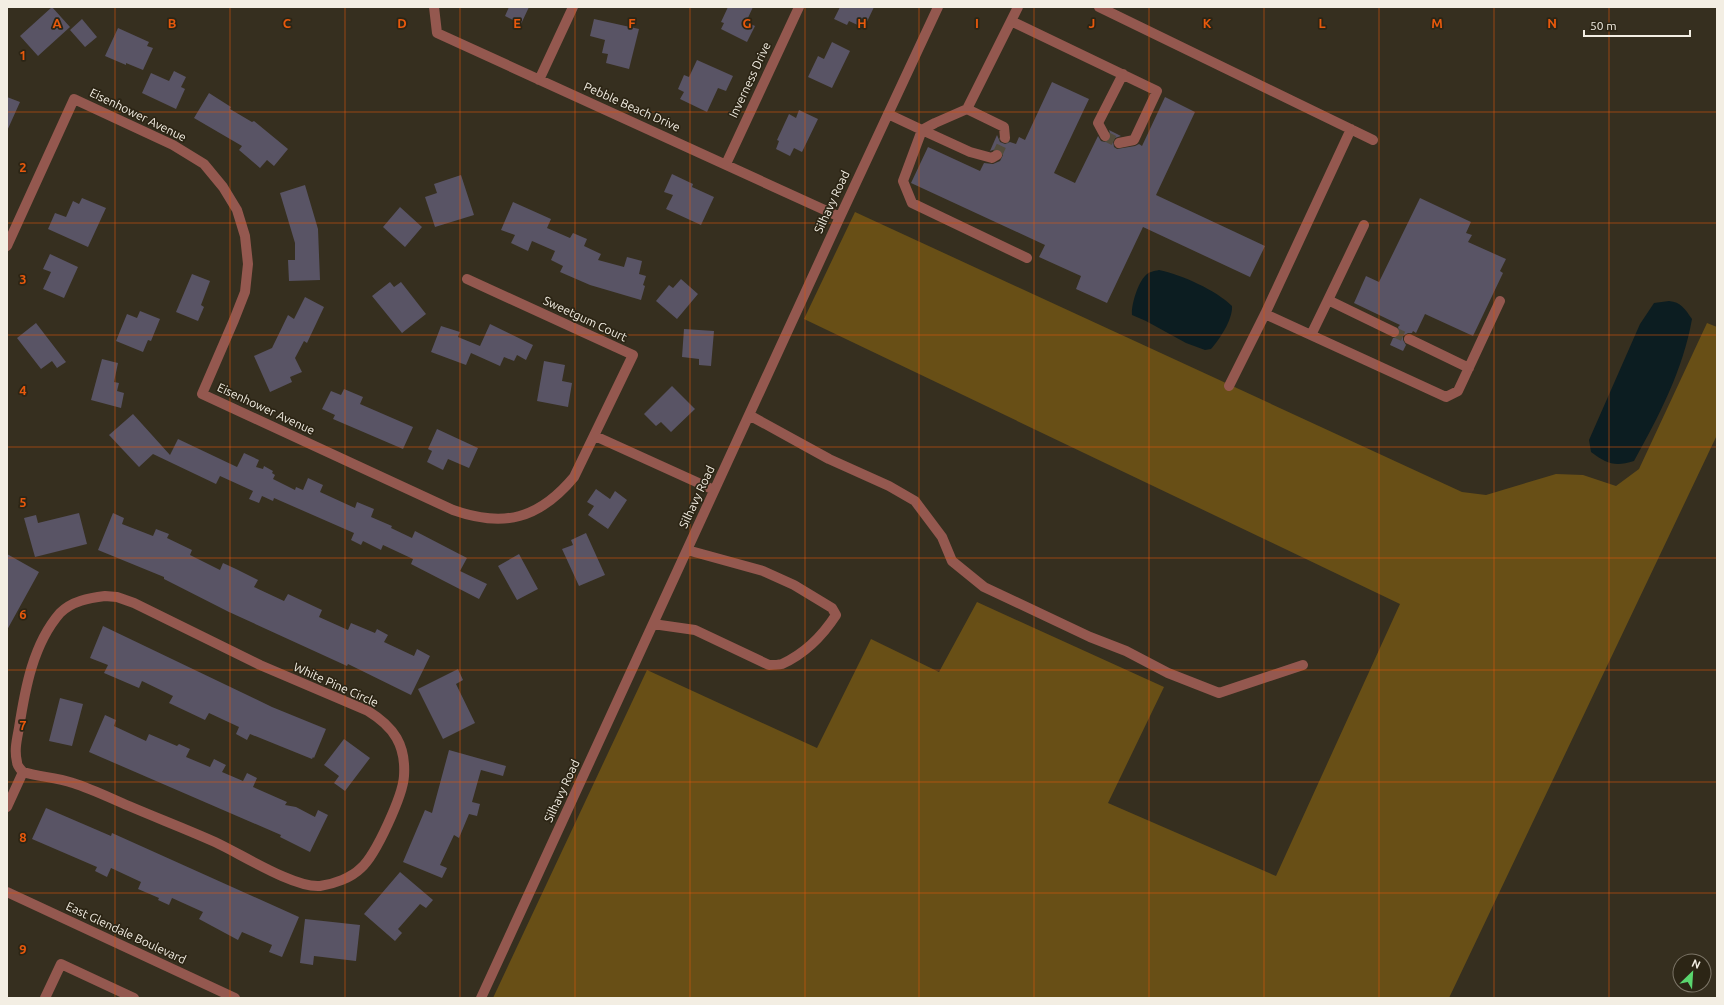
<svg xmlns="http://www.w3.org/2000/svg" width="1724" height="1005" font-family="Ubuntu,sans-serif">
  <style>
    .green { fill: #684f16 }
    .water { fill: #0c1d21 }
    .building { fill: #595465 }
    .lines { fill: none; stroke-linecap: round; stroke-linejoin: round }
    .minor-tunnel { stroke: #524c3c; stroke-width: 10; stroke-dasharray: 10 5; stroke-linecap: butt }
    .minor { stroke: #94584f; stroke-width: 10 }
    .grid { fill: none; stroke: #e8590c; stroke-width: 1; stroke-opacity: 0.55 }
    .labels { text-anchor: middle; stroke-width: 3.5; stroke-linejoin: round; paint-order: stroke }
    .street-label { font-size: 12px; fill: #f3eee3; stroke: #2c2515 }
    .grid-label { font-size: 13px; text-anchor: middle; font-weight: bold; fill: #e8590c; stroke: #2c2515; stroke-width: 3.5; stroke-linejoin: round; paint-order: stroke }
  </style>
  <rect width="100%" height="100%" fill="#362f1f"/>
  <path class="green" d="M855,212L1462,492L1486,495L1556,474L1583,475L1616,486L1639,469L1707,323L1717,327V435L1449,998H493L647,670L817,748L871,639L939,672L977,602L1164,687L1108,803L1276,876L1400,604L804,319Z"/>
  <path class="water" d="M1159,270C1182,275 1216,290 1232,306C1233,319 1220,339 1211,349L1205,350L1186,343L1146,321L1132,315C1131,305 1138,283 1145,276C1148,272 1154,271 1159,270Z
    M1669,301C1681,302 1685,309 1692,319C1683,370 1659,416 1634,461C1615,467 1607,464 1591,452L1589,440L1640,324L1654,303Z"/>
  <path class="building" d="M52,7L70,27L38,56L20,36Z
    M509,7H529L521,24L505,16Z
    M728,7H753L746,22L755,26L747,42L721,29L724,23L721,22Z
    M840,7H874L864,28L849,21L847,25L834,19Z
    M82,19L97,37L85,47L70,30Z
    M594,19L639,29L629,69L606,63L608,54L602,53L605,40L590,36Z
    M118,28L149,42L147,46L153,48L143,70L126,63V65L105,56Z
    M832,42L850,51L832,88L808,77L818,56L824,59Z
    M697,60L733,76L726,91L718,88L707,112L680,99L684,92L678,89L684,75L689,77Z
    M174,71L186,77L181,87L185,89L176,109L142,93L151,73L169,81Z
    M1052,82L1089,99L1054,173L1075,183L1098,136L1101,141L1105,142L1111,139V136L1109,130L1121,136L1115,138L1113,141L1114,147L1117,149L1135,146L1139,144L1142,146L1165,97L1195,112L1156,195L1265,246L1250,277L1143,227L1107,303L1076,289L1081,276L1039,257L1045,245L911,183L928,147L980,171L984,163L993,164L1000,161L1003,155L1000,150L996,149L990,151L997,135L1000,142L1005,144L1010,142L1016,144L1019,137L1025,140Z
    M209,93L231,107L230,109L252,122L254,121L288,149L274,166L267,160L260,168L239,150L242,146L194,118Z
    M7,97L20,102L7,131Z
    M799,110L818,119L802,152L794,148L790,156L776,149L779,141L777,140L789,114L796,118Z
    M672,174L693,184L692,187L714,197L701,225L666,209L673,195L664,192Z
    M461,175L474,215L435,227L425,197L437,193L434,184Z
    M305,185L318,229L320,280L289,281L288,260H295V243L280,193Z
    M82,198L106,208L88,247L48,229L55,213L66,217L73,201L79,204Z
    M1420,198L1471,222L1466,233L1472,235L1468,242L1506,259L1500,271L1503,273L1473,336L1425,314L1416,333L1413,331L1412,333H1408L1403,336V340L1406,345L1403,351L1390,345L1393,338H1397L1400,334L1398,327L1400,325L1354,303L1366,276L1379,282Z
    M513,202L551,219L547,228L570,238L573,233L587,239L584,246L601,254L598,260L624,267L627,257L642,261L639,274L646,276L643,285L645,286L641,300L590,285L560,272L563,266L551,260L555,251L532,241L528,251L511,243L515,235L501,230Z
    M400,207L422,227L405,247L383,227Z
    M50,254L78,267L64,298L43,289L51,272L43,269Z
    M192,274L210,281L201,305L204,307L198,321L176,312Z
    M681,279L698,294L677,319L656,301L669,285L673,288Z
    M390,282L394,287L401,282L426,314L402,333L372,296Z
    M305,297L324,307L307,343L304,341L295,358L302,372L290,377L292,382L270,392L254,356L272,348L288,315L294,319Z
    M140,311L160,319L151,341L148,340L143,352L116,341L127,314L137,318Z
    M36,323L66,362L57,368L52,361L41,369L17,338Z
    M490,324L533,345L526,360L517,355L514,361L504,357L500,366L471,353L466,365L431,352L441,326L460,332L458,337L480,346Z
    M684,329L714,331L711,366L699,365V359L682,357Z
    M102,359L118,363L114,382L119,383L117,391L124,393L121,408L91,400Z
    M544,361L565,365L562,381L572,383L568,407L537,401Z
    M672,386L695,409L671,432L661,422L656,426L644,414Z
    M344,389L363,397L360,404L413,427L403,449L333,419L335,415L322,409L331,391L341,395Z
    M133,414L170,455L178,439L237,467L244,453L259,460L256,467L263,469L264,466L273,471L272,473L275,475L273,479L295,490L296,487L303,490L308,478L323,485L320,492L355,508L357,502L374,509L371,517L392,526L391,528L412,538L415,531L467,558L460,571L487,584L479,599L411,564L413,559L383,545L381,550L363,541L361,545L351,540L354,533L274,498L273,501L262,496L259,503L249,499L253,491L220,476L216,484L153,454L139,467L109,435Z
    M437,429L478,448L469,468L448,459L443,470L427,462L432,451L428,449Z
    M596,489L610,499L615,491L627,500L608,529L588,515L594,506L587,502Z
    M79,513L87,544L35,557L24,518L36,515L38,523Z
    M113,513L124,518L122,524L153,536L156,529L169,534L167,538L192,550L190,555L220,570L223,563L236,569L258,580L254,587L284,601L288,594L322,610L319,617L348,630L351,623L375,633L377,629L388,635L384,642L414,656L417,649L430,656L411,695L348,664L347,666L229,612L164,579V577L98,550Z
    M586,533L605,575L579,586L562,549L573,545L571,540Z
    M7,554L39,572L7,630Z
    M519,554L538,589L517,600L498,566Z
    M103,626L272,707L326,729L314,758L313,757L312,759L250,734L247,740L236,734L239,727L209,713L205,720L169,703L173,696L142,681L139,688L104,673L108,665L90,658Z
    M458,669L463,680L456,684L475,723L443,739L418,689Z
    M60,698L83,704L72,746L49,741Z
    M105,715L116,720L114,726L146,741L149,734L177,746L179,744L190,749L186,757L210,767L214,759L226,765L222,772L243,781L247,773L257,778L253,787L287,802L285,805L296,807L315,817L318,810L328,815L310,852L280,837L281,835L89,752Z
    M344,739L370,758L345,791L334,783L339,776L324,765Z
    M449,750L506,766L503,776L481,770L472,802L480,804L477,816L469,814L459,838L454,835L440,865L447,868L442,878L403,862L425,810L432,813Z
    M46,808L111,836L112,833L299,917L282,957L269,952L272,945L242,932L238,940L199,919L203,912L172,898L169,905L158,900L159,898L138,889L141,882L111,868L107,877L95,871L97,867L32,839Z
    M400,872L433,900L426,908L420,904L398,929L402,933L395,941L364,914Z
    M305,919L360,925L356,961L314,956L313,965L300,963Z"/>
  <g class="lines">
    <path class="minor-tunnel" d="M1105,136L1119,143
      M997,155L1005,138
      M1394,332L1409,339"/>
    <path class="minor" d="M434,7L437,33L840,217
      M1099,7L1373,140
      M1011,21L1157,91L1134,140L1119,143
      M539,80L573,7
      M967,109L1004,127L1005,138
      M888,114L922,130L935,123L967,109L1018,7
      M1105,136L1098,123L1123,74
      M997,155L992,158L970,152L922,130L903,181L912,203L1027,258
      M726,164L799,7
      M7,246L74,99L173,145L204,164L223,187L237,210L245,236L248,264L245,292L234,320L202,394L453,510C504,528 539,519 574,477L633,355L467,279
      M1328,300L1364,225
      M1265,314L1446,397L1458,391L1500,301
      M1311,335L1328,300L1394,332
      M1409,339L1469,368
      M1229,386L1265,314L1351,129
      M749,415L829,459L889,486L915,501L942,537L952,561L984,587L1090,637L1126,651L1168,673L1219,693L1303,665
      M595,436L714,490
      M105,596L117,597L134,603L260,665L368,711C394,727 406,745 404,776C403,795 376,855 361,868C351,878 334,884 320,886C294,888 241,854 215,842C186,829 157,818 129,806C110,798 92,789 73,783C56,777 39,777 23,772C20,769 17,766 17,762C14,750 17,739 19,728C25,689 33,644 60,613C72,601 89,598 105,596Z
      M653,624L695,630L769,665C773,665 778,665 782,664C804,654 823,635 836,615L832,608L794,585L763,571L687,550
      M7,807L23,772
      M7,892L235,998
      M45,998L61,964L134,998
      M481,998L840,217L938,7"/>
  </g>
  <path class="grid" d="M115,7V998M230,7V998M345,7V998M460,7V998M575,7V998M690,7V998M805,7V998M919,7V998M1034,7V998M1149,7V998M1264,7V998M1379,7V998M1494,7V998M1609,7V998M7,112H1717M7,223H1717M7,335H1717M7,447H1717M7,558H1717M7,670H1717M7,782H1717M7,893H1717"/>
  <g class="labels">
    <g class="street-label">
      <text transform="translate(750 80) rotate(-65)" y="4">Inverness Drive</text>
      <text transform="translate(632 107) rotate(24)" y="4">Pebble Beach Drive</text>
      <text transform="translate(138 115) rotate(26)" y="4">Eisenhower Avenue</text>
      <text transform="translate(832 202) rotate(-65)" y="4">Silhavy Road</text>
      <text transform="translate(585 319) rotate(25)" y="4">Sweetgum Court</text>
      <text transform="translate(266 409) rotate(25)" y="4">Eisenhower Avenue</text>
      <text transform="translate(697 497) rotate(-65)" y="4">Silhavy Road</text>
      <text transform="translate(336 685) rotate(24)" y="4">White Pine Circle</text>
      <text transform="translate(562 791) rotate(-65)" y="4">Silhavy Road</text>
      <text transform="translate(126 933) rotate(25)" y="4">East Glendale Boulevard</text>
    </g>
  </g>
  <g class="grid-label">
    <text x="57" y="28">A</text>
    <text x="172" y="28">B</text>
    <text x="287" y="28">C</text>
    <text x="402" y="28">D</text>
    <text x="517" y="28">E</text>
    <text x="632" y="28">F</text>
    <text x="747" y="28">G</text>
    <text x="862" y="28">H</text>
    <text x="977" y="28">I</text>
    <text x="1092" y="28">J</text>
    <text x="1207" y="28">K</text>
    <text x="1322" y="28">L</text>
    <text x="1437" y="28">M</text>
    <text x="1552" y="28">N</text>
    <text x="23" y="60">1</text>
    <text x="23" y="172">2</text>
    <text x="23" y="284">3</text>
    <text x="23" y="395">4</text>
    <text x="23" y="507">5</text>
    <text x="23" y="619">6</text>
    <text x="23" y="730">7</text>
    <text x="23" y="842">8</text>
    <text x="23" y="954">9</text>
  </g>
  <rect width="1724" height="1005" fill="none" stroke="#f3eee3" stroke-width="16"/>
  <g transform="translate(1692 973) rotate(25)"><circle r="19" fill="#2c2515" stroke="#7c7567"/>
  <path d="M0-3L7 15L0 10L-7 15Z" fill="#5ad56e"/>
  <text y="-6" font-size="11" font-weight="bold" text-anchor="middle" fill="#f3eee3">N</text>
  </g>
  <path d="M1584 30v6h106v-6" fill="none" stroke="#f3eee3" stroke-width="2"/>
  <text x="1590" y="30" font-size="12" fill="#f3eee3" stroke="#2c2515" stroke-width="3" paint-order="stroke">50 m</text>
</svg>
